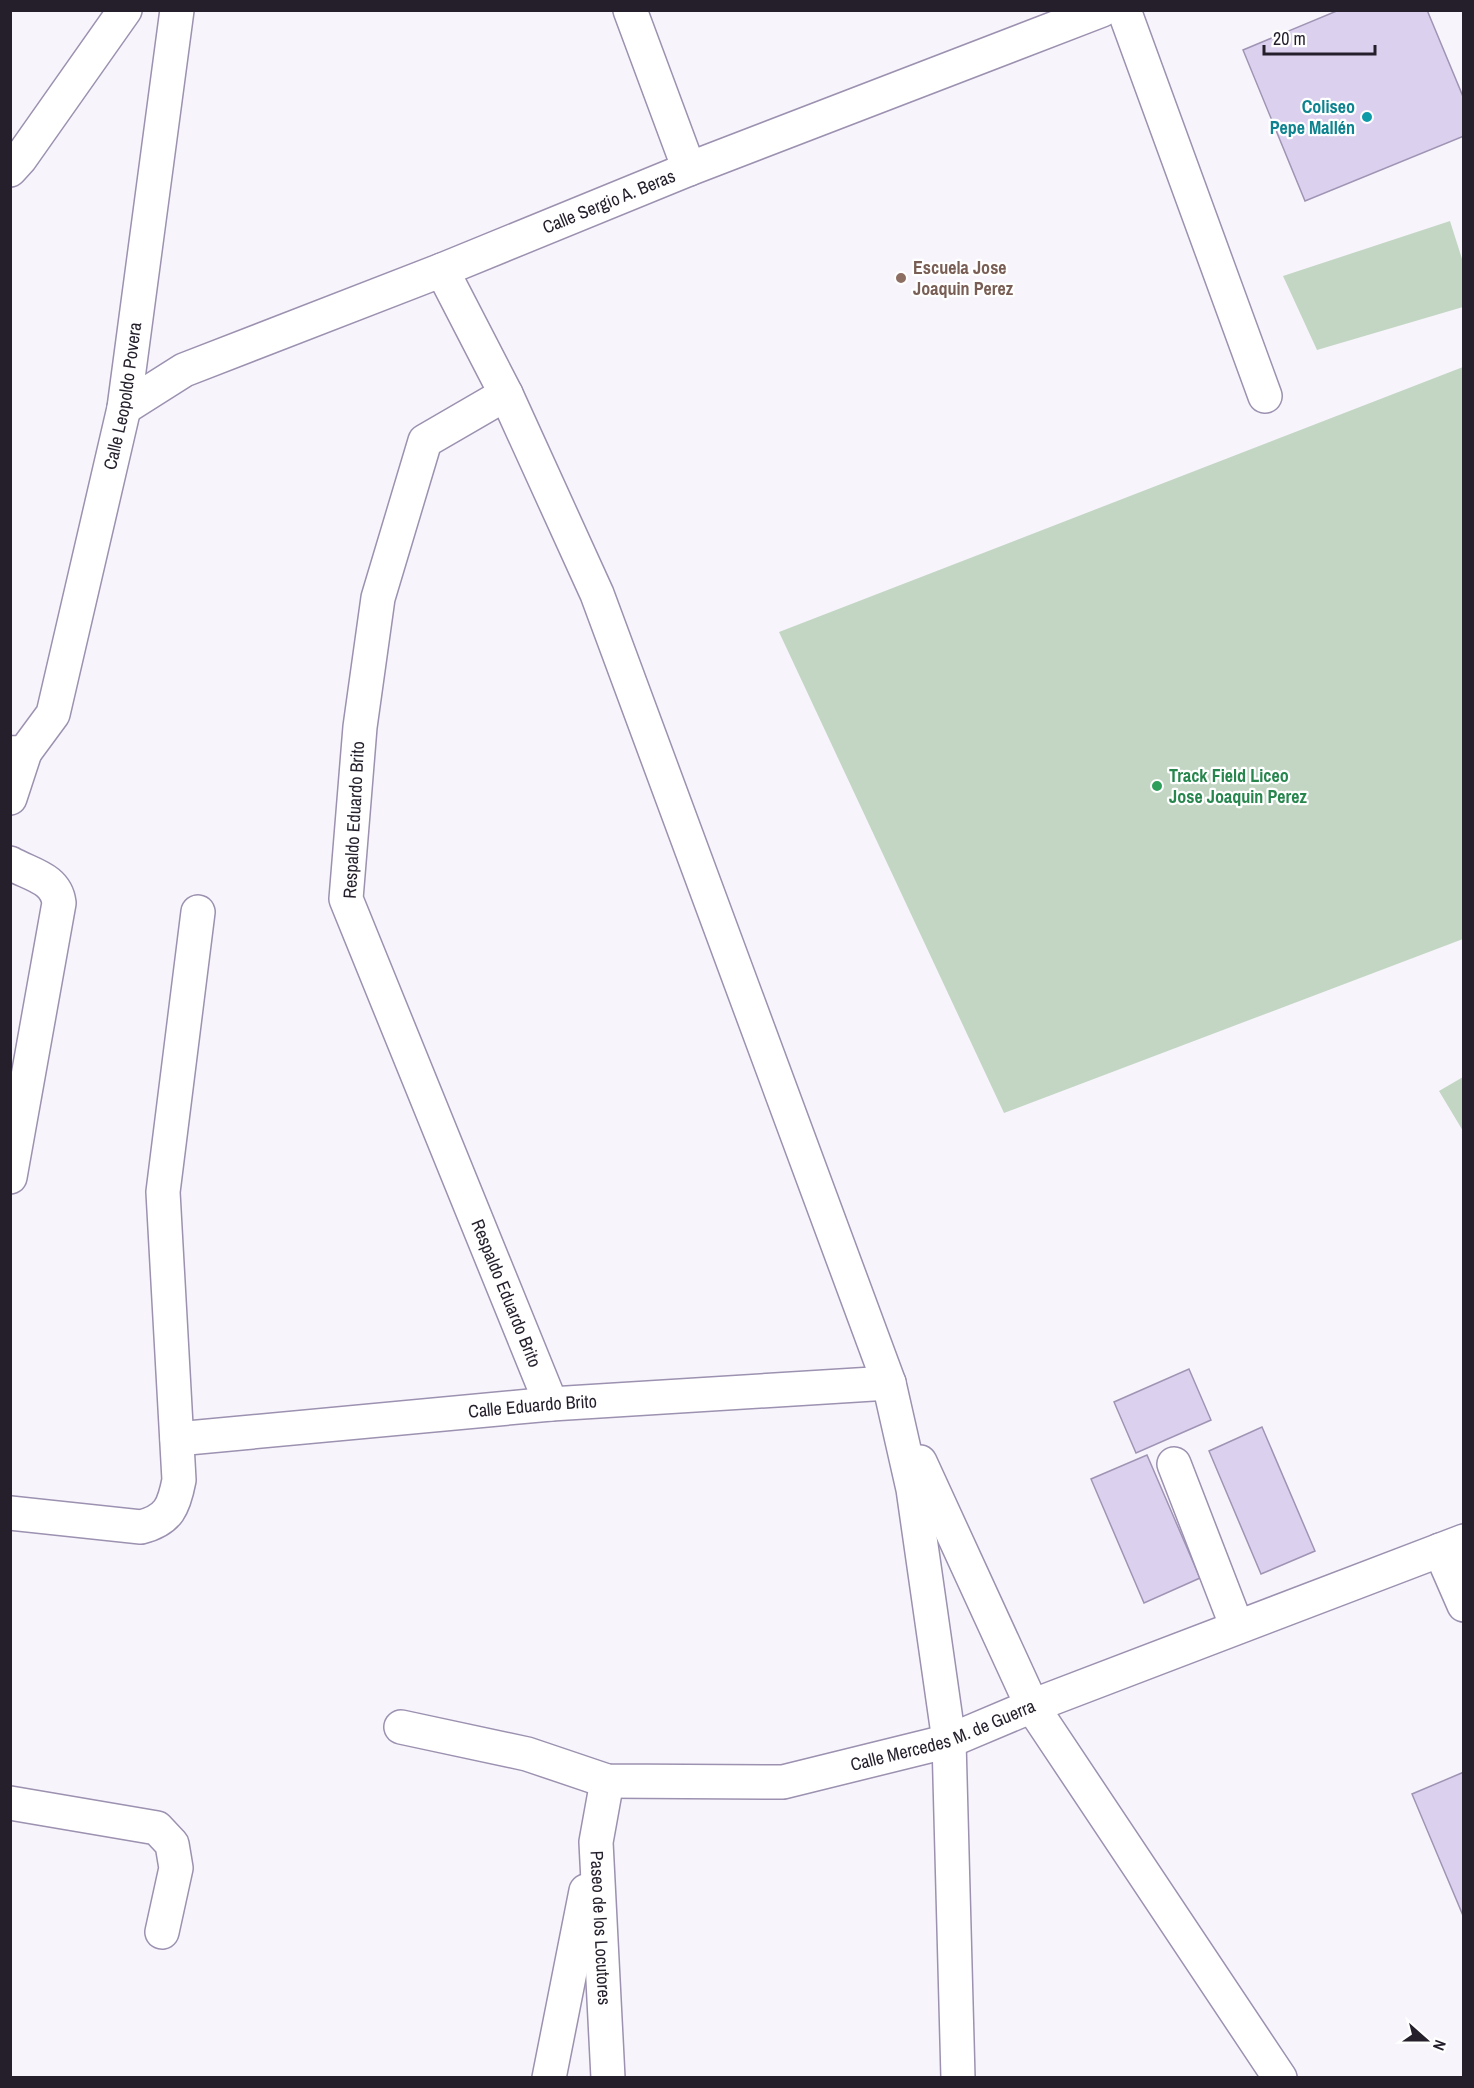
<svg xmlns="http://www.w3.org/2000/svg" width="1474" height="2088" font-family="'Archivo Narrow',sans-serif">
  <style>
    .green { fill: #c3d6c4 }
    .building { fill: #dbd1ef; stroke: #a094b4; stroke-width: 1.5 }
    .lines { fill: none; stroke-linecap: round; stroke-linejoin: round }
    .minor-casing { stroke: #9c91b0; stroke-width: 36 }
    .minor { stroke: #fff; stroke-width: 33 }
    .culture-dot { fill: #0f9aa8; stroke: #fff; stroke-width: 2 }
    .education-dot { fill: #8d6e63; stroke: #fff; stroke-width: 2 }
    .leisure-dot { fill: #2e9e5b; stroke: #fff; stroke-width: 2 }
    .labels { text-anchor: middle; stroke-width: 4.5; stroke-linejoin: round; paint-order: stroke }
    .culture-label { font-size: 18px; font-weight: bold; fill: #0d838f; stroke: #fff; text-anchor: end }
    .street-label { font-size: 18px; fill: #241f2b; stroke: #fff }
    .education-label { font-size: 18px; font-weight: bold; fill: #785e54; stroke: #fff; text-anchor: start }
    .leisure-label { font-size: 18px; font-weight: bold; fill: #27864d; stroke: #fff; text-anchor: start }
  </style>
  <rect width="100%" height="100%" fill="#f7f5fb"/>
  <path class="green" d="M1450,221L1463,262V307L1317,350L1283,276Z
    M1463,367V939L1004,1113L779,632Z
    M1463,1077V1131L1439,1091Z"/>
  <path class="building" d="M1339,10H1427L1464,99V136L1305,201L1243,50Z
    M1189,1369L1211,1420L1136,1453L1114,1402Z
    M1262,1427L1315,1551L1261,1574L1209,1451Z
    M1147,1455L1200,1578L1144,1603L1091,1479Z
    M1464,1772V1918L1412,1794Z"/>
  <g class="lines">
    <g class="minor-casing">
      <g id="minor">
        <path d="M630,10L689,169"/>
        <path d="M1124,10L1265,396"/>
        <path d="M10,170L20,159L125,10"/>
        <path d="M442,270L506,394L597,594L889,1383L913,1489L949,1741L958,2078"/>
        <path id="s1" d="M506,394L425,441L378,598L360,727L346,899L551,1404"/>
        <path id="s2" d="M124,408L184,370L442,270L689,169L1102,10"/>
        <path id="s3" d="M10,753L25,752L53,714L124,408L177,10"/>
        <path d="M10,798L25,752"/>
        <path d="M10,863C31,875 56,878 59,903L10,1177"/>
        <path id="s4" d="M177,1439L551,1404L889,1383"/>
        <path d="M920,1462L1032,1706L1280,2078"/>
        <path d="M1174,1464L1237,1627"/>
        <path d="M10,1513L141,1527C169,1520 174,1506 179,1480L163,1192L198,912"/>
        <path d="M1440,1550L1464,1605"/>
        <path id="s5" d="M401,1727L527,1754L607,1781L783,1782L949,1741L1032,1706L1464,1541"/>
        <path id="s6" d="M607,1781L596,1842L608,2078"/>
        <path d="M10,1803L157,1828L172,1844L176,1868L162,1932"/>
        <path d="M549,2078L586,1891"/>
      </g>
    </g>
    <use href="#minor" class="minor"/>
  </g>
  <circle class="culture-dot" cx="1367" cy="117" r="6"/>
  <circle class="education-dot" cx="901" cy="278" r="6"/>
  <circle class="leisure-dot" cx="1157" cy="786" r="6"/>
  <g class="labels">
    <g class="culture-label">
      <text x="1355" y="113">Coliseo<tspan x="1355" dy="21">Pepe Mallén</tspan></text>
    </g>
    <g class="street-label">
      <text dy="6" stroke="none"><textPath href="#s2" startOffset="528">Calle Sergio A. Beras</textPath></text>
      <text dy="6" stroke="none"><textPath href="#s3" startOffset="388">Calle Leopoldo Povera</textPath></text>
      <text transform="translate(354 820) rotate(-87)" y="6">Respaldo Eduardo Brito</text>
      <text dy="6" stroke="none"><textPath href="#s1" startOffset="986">Respaldo Eduardo Brito</textPath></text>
      <text dy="6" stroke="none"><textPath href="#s4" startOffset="357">Calle Eduardo Brito</textPath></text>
      <text dy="6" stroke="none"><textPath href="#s5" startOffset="556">Calle Mercedes M. de Guerra</textPath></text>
      <text dy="6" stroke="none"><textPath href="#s6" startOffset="148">Paseo de los Locutores</textPath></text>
    </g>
    <g class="education-label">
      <text x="913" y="274">Escuela Jose<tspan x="913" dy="21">Joaquin Perez</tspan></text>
    </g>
    <g class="leisure-label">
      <text x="1169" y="782">Track Field Liceo<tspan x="1169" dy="21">Jose Joaquin Perez</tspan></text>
    </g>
  </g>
  <rect width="1474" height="2088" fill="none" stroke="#241f2b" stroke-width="24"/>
  <g transform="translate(1426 2040) rotate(111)" stroke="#ffffff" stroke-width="4.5" paint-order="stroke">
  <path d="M0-4.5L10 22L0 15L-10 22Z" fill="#241f2b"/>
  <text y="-9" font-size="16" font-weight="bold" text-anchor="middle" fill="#241f2b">N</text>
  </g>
  <path d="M1264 45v9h111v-9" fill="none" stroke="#241f2b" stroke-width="3"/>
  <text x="1273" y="45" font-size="18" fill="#241f2b" stroke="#ffffff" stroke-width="4.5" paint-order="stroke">20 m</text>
</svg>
